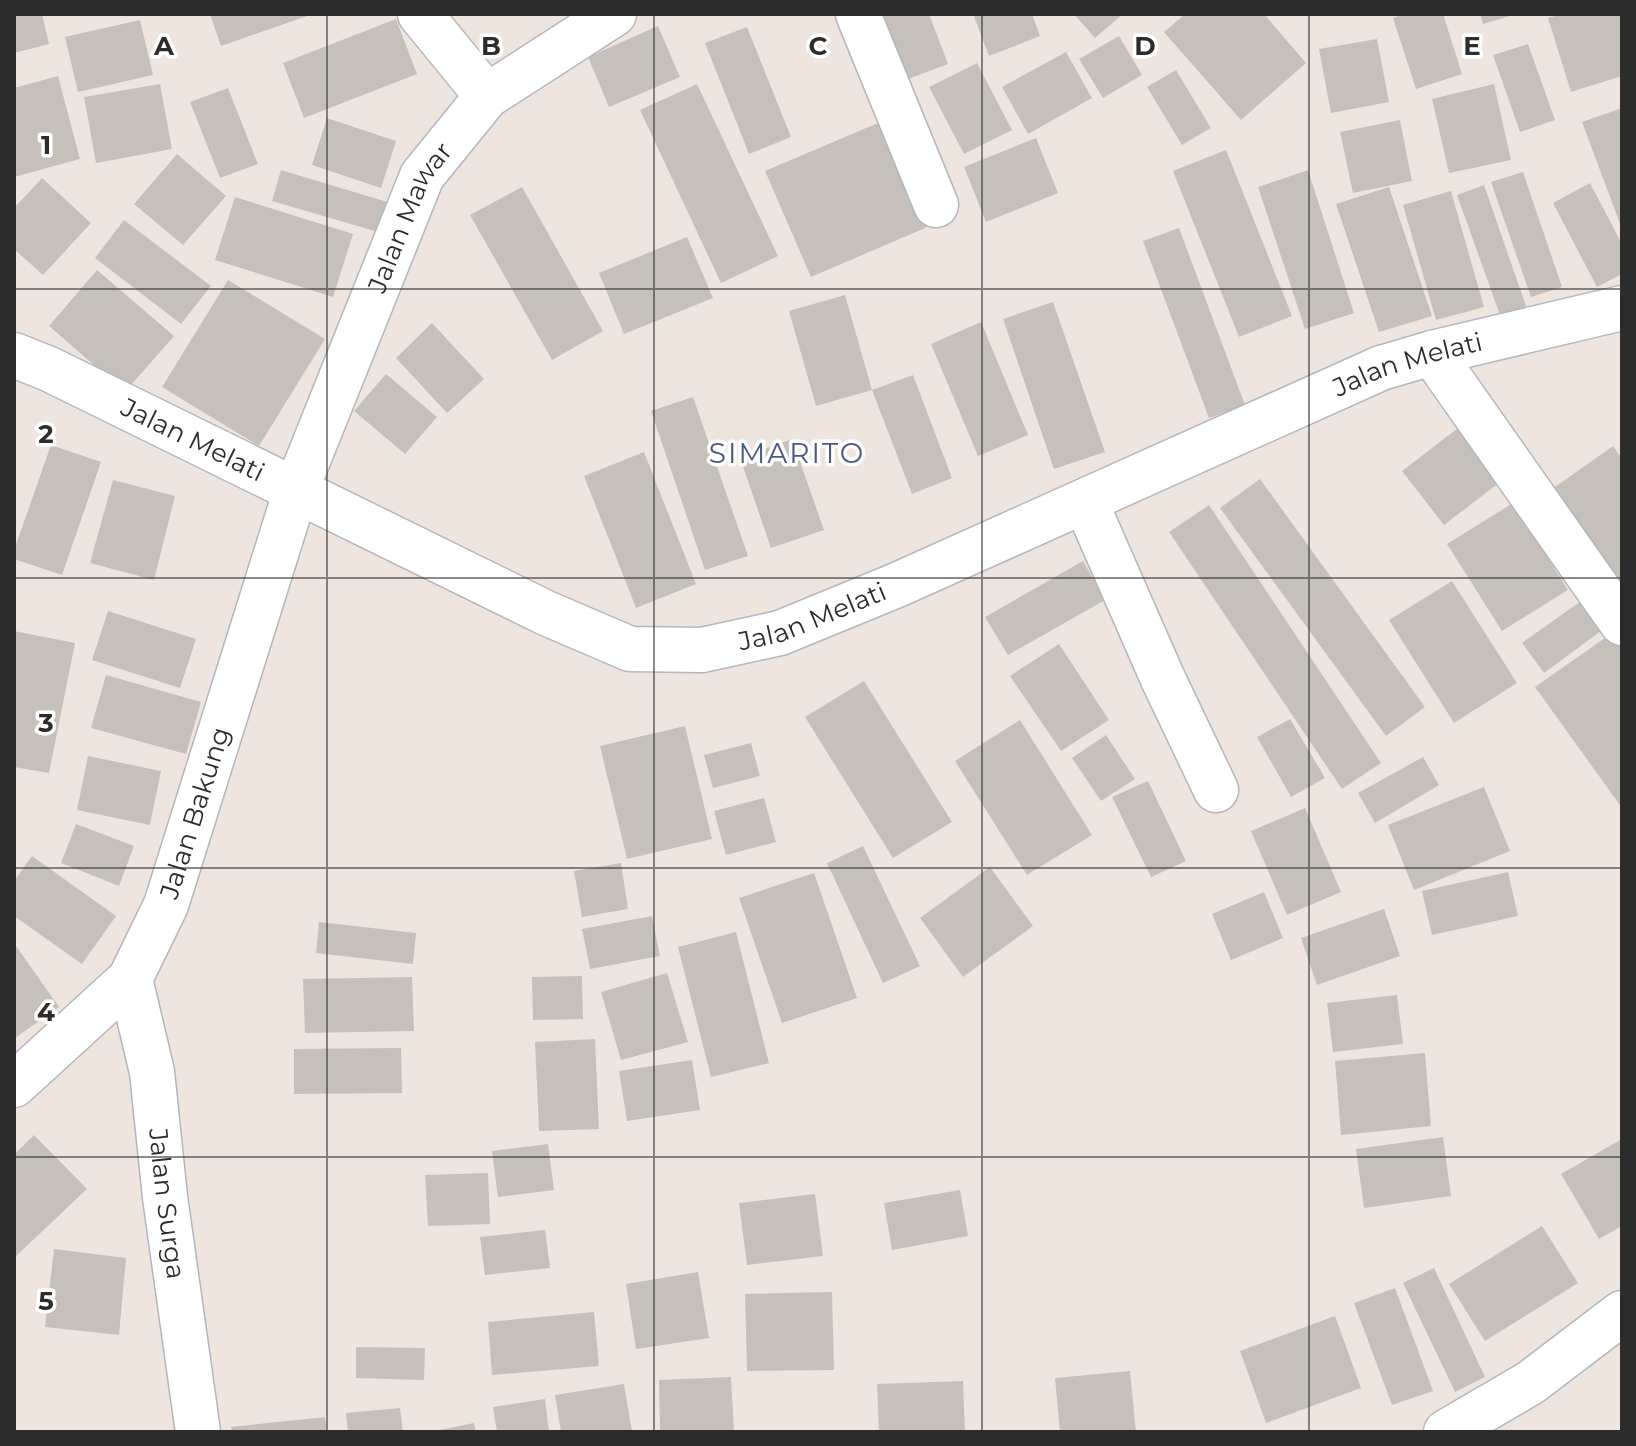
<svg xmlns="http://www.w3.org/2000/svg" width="1636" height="1446" font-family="Montserrat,sans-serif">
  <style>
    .building { fill: #c6c0bb }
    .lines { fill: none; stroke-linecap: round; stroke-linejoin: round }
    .minor-casing { stroke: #b2b6c0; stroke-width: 47 }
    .minor { stroke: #fff; stroke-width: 44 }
    .grid { fill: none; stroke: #2c2c2c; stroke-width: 2; stroke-opacity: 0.55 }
    .labels { text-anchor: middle; stroke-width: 7; stroke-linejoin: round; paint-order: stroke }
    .street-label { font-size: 26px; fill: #2c2c2c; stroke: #fff }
    .neighbourhood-label { font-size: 28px; letter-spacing: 2px; fill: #4b577e; stroke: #fff }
    .grid-label { font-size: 26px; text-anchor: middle; font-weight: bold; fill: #2c2c2c; stroke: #fff; stroke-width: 7; stroke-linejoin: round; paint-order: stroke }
  </style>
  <rect width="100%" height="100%" fill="#eee6de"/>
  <path class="building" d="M14,14H42L49,44L14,53Z
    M210,14H313L221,46Z
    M863,14H929L948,64L890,86Z
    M973,14H1032L1040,36L989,56Z
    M1074,14H1123L1095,38Z
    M1185,14H1264L1306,63L1241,120L1164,32Z
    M1405,14H1443L1462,74L1416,89L1393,18Z
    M1480,14H1513V15L1483,24Z
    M1562,14H1622V76L1571,92L1548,18Z
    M396,19L417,74L304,118L283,63Z
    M140,20L153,75L78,92L65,37Z
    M658,26L680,77L609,107L588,57Z
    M747,27L791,137L749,154L705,43Z
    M1119,36L1142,75L1103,98L1079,59Z
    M1377,39L1389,102L1331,113L1319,49Z
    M1528,44L1555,120L1520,132L1493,55Z
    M1066,52L1092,98L1028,134L1002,87Z
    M977,63L1012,130L964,154L929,87Z
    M1176,70L1211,128L1182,145L1147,87Z
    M58,76L80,159L14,177V88Z
    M160,84L172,149L96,163L84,97Z
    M697,84L778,256L721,283L640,110Z
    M1494,84L1511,160L1449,173L1432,99Z
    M228,88L258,164L220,178L190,102Z
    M1622,108V229L1582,122Z
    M892,117L939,222L811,277L765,171Z
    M327,118L396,141L381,188L312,165Z
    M1400,120L1412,181L1353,193L1340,132Z
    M1036,138L1058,193L986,222L964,167Z
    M1226,150L1292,316L1239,337L1173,171Z
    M177,154L226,196L183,245L134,204Z
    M281,170L394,204L385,234L272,201Z
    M1308,170L1354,313L1305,329L1258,187Z
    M1523,172L1562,287L1531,297L1491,182Z
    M42,178L91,223L43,275L14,249V208Z
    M1590,183L1622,244V274L1597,287L1553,203Z
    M1484,185L1526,306L1500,315L1457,195Z
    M522,187L603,331L552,360L470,215Z
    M1389,187L1432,316L1379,332L1336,204Z
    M1451,191L1484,307L1436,320L1403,205Z
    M235,197L353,234L333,297L215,260Z
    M124,220L211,286L181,324L95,258Z
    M1179,228L1245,405L1209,418L1143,241Z
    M687,237L713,298L624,334L599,273Z
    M97,270L174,336L125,392L49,326Z
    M228,280L325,339L259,446L162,387Z
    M845,295L872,390L816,406L789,311Z
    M1053,302L1105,452L1054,469L1003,319Z
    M981,322L1028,435L978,456L931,344Z
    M432,323L484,379L447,413L396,358Z
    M386,374L437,417L405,454L354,411Z
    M913,375L952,478L912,494L872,390Z
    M693,397L748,556L705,570L651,411Z
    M1466,422L1508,476L1444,525L1402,471Z
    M792,439L824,530L771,548L740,458Z
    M51,445L101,462L62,575L14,559V550Z
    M1613,446L1622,459V612L1541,497Z
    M644,452L696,584L636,608L584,476Z
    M1260,479L1425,707L1386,736L1220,508Z
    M113,480L175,496L154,580L90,563Z
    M1513,503L1568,590L1502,631L1447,544Z
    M1209,505L1381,763L1342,789L1169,532Z
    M1083,561L1105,600L1008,655L985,617Z
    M1452,581L1517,683L1454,723L1389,620Z
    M1588,596L1609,625L1544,673L1522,643Z
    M108,611L196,639L180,688L92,660Z
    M14,631L75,643L49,773L14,767Z
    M1612,633L1622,647V808L1535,687Z
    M1059,644L1109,720L1061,751L1010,676Z
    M106,675L201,702L186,754L91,728Z
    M864,681L952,822L893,858L805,717Z
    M1290,719L1325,778L1291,797L1257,737Z
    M1020,720L1092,835L1027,875L955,761Z
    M685,726L712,839L627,859L600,746Z
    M1106,735L1135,779L1101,801L1072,758Z
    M751,743L760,776L713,788L704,755Z
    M88,756L161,771L150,825L77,810Z
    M1423,757L1439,785L1375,823L1358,793Z
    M1148,781L1186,861L1151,877L1112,797Z
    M1484,787L1510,851L1414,890L1388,825Z
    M764,798L776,842L726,855L714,811Z
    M1305,808L1341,892L1287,915L1251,831Z
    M76,824L134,846L119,886L61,863Z
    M863,846L920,966L883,983L827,863Z
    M32,856L116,916L82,964L14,916V881Z
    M621,863L628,909L582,917L574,871Z
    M990,867L1033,926L963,977L920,918Z
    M1508,872L1518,916L1432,935L1422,891Z
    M814,873L857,998L782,1023L739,898Z
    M1264,892L1283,938L1231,960L1212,914Z
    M1384,909L1400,956L1317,985L1301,938Z
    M652,916L660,956L590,969L582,929Z
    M319,922L416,933L413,964L316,953Z
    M736,932L769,1063L711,1077L678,947Z
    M14,943L59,1007L15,1038L14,1036Z
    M667,973L688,1042L621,1060L601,992Z
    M582,976L583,1019L533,1020L532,977Z
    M412,977L414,1031L305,1033L303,979Z
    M1397,995L1403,1044L1333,1052L1327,1003Z
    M595,1039L599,1129L539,1131L535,1042Z
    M401,1048L402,1093L294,1094V1049Z
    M1425,1053L1431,1126L1341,1135L1335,1061Z
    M692,1060L700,1110L627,1121L619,1071Z
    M34,1135L87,1189L14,1258V1155Z
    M1443,1137L1451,1196L1364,1208L1356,1149Z
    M1622,1139V1226L1599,1239L1561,1174Z
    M548,1144L554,1190L498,1197L492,1151Z
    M488,1173L490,1224L428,1226L425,1175Z
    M960,1190L968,1236L892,1250L884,1203Z
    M815,1194L823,1256L747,1265L739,1203Z
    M1542,1226L1578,1283L1485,1341L1449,1284Z
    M545,1230L550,1268L485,1275L480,1237Z
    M54,1249L126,1258L119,1335L45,1327Z
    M1434,1268L1485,1377L1455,1392L1403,1283Z
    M698,1272L709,1338L636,1349L626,1284Z
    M1395,1288L1433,1391L1392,1405L1354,1303Z
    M832,1292L834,1370L747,1371L745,1294Z
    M594,1312L599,1366L492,1375L488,1322Z
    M1335,1316L1361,1388L1266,1423L1240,1351Z
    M356,1347L425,1348L424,1380L356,1378Z
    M1130,1371L1136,1432H1060L1055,1378Z
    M731,1377L734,1432H660L659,1380Z
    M963,1381L965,1432H879L877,1384Z
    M624,1384L632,1432H561L555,1395Z
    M545,1399L549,1432H497L493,1407Z
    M400,1408L403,1432H348L346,1413Z
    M325,1417L327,1432H232L231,1427Z
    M474,1423L476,1432H436L435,1431Z"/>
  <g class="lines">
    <g class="minor-casing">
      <g id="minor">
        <path d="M420,14L487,96"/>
        <path d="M858,14L936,205"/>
        <path d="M1432,353L1622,623"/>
        <path id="s1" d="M14,355L49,369L546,613L630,649L702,650L780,633L897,585L1381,368L1432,353L1622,308"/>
        <path d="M1085,501L1163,679L1216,790"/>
        <path id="s2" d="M130,979L152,1072L165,1197L198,1432"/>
        <path id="s3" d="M14,1085L130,979L166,905L296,490L422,176L487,96L614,14"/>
        <path d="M1446,1432L1530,1383L1622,1313"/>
      </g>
    </g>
    <use href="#minor" class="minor"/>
  </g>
  <path class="grid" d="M327,14V1432M654,14V1432M982,14V1432M1309,14V1432M14,289H1622M14,578H1622M14,868H1622M14,1157H1622"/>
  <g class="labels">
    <g class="street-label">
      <text dy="9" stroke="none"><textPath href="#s3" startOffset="970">Jalan Mawar</textPath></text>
      <text dy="9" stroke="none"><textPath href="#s1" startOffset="1518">Jalan Melati</textPath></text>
      <text dy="9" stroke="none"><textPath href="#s1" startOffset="198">Jalan Melati</textPath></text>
      <text dy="9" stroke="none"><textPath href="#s1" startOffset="870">Jalan Melati</textPath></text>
      <text dy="9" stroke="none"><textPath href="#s3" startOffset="336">Jalan Bakung</textPath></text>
      <text dy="9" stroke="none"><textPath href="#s2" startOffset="228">Jalan Surga</textPath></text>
    </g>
    <g class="neighbourhood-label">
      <text x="787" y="463">SIMARITO</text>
    </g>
  </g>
  <g class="grid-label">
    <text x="164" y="55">A</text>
    <text x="491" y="55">B</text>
    <text x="818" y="55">C</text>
    <text x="1145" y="55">D</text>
    <text x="1472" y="55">E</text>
    <text x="46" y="154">1</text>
    <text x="46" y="443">2</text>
    <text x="46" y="732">3</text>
    <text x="46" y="1021">4</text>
    <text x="46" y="1310">5</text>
  </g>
  <rect width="1636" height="1446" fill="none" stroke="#2c2c2c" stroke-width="32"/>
</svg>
